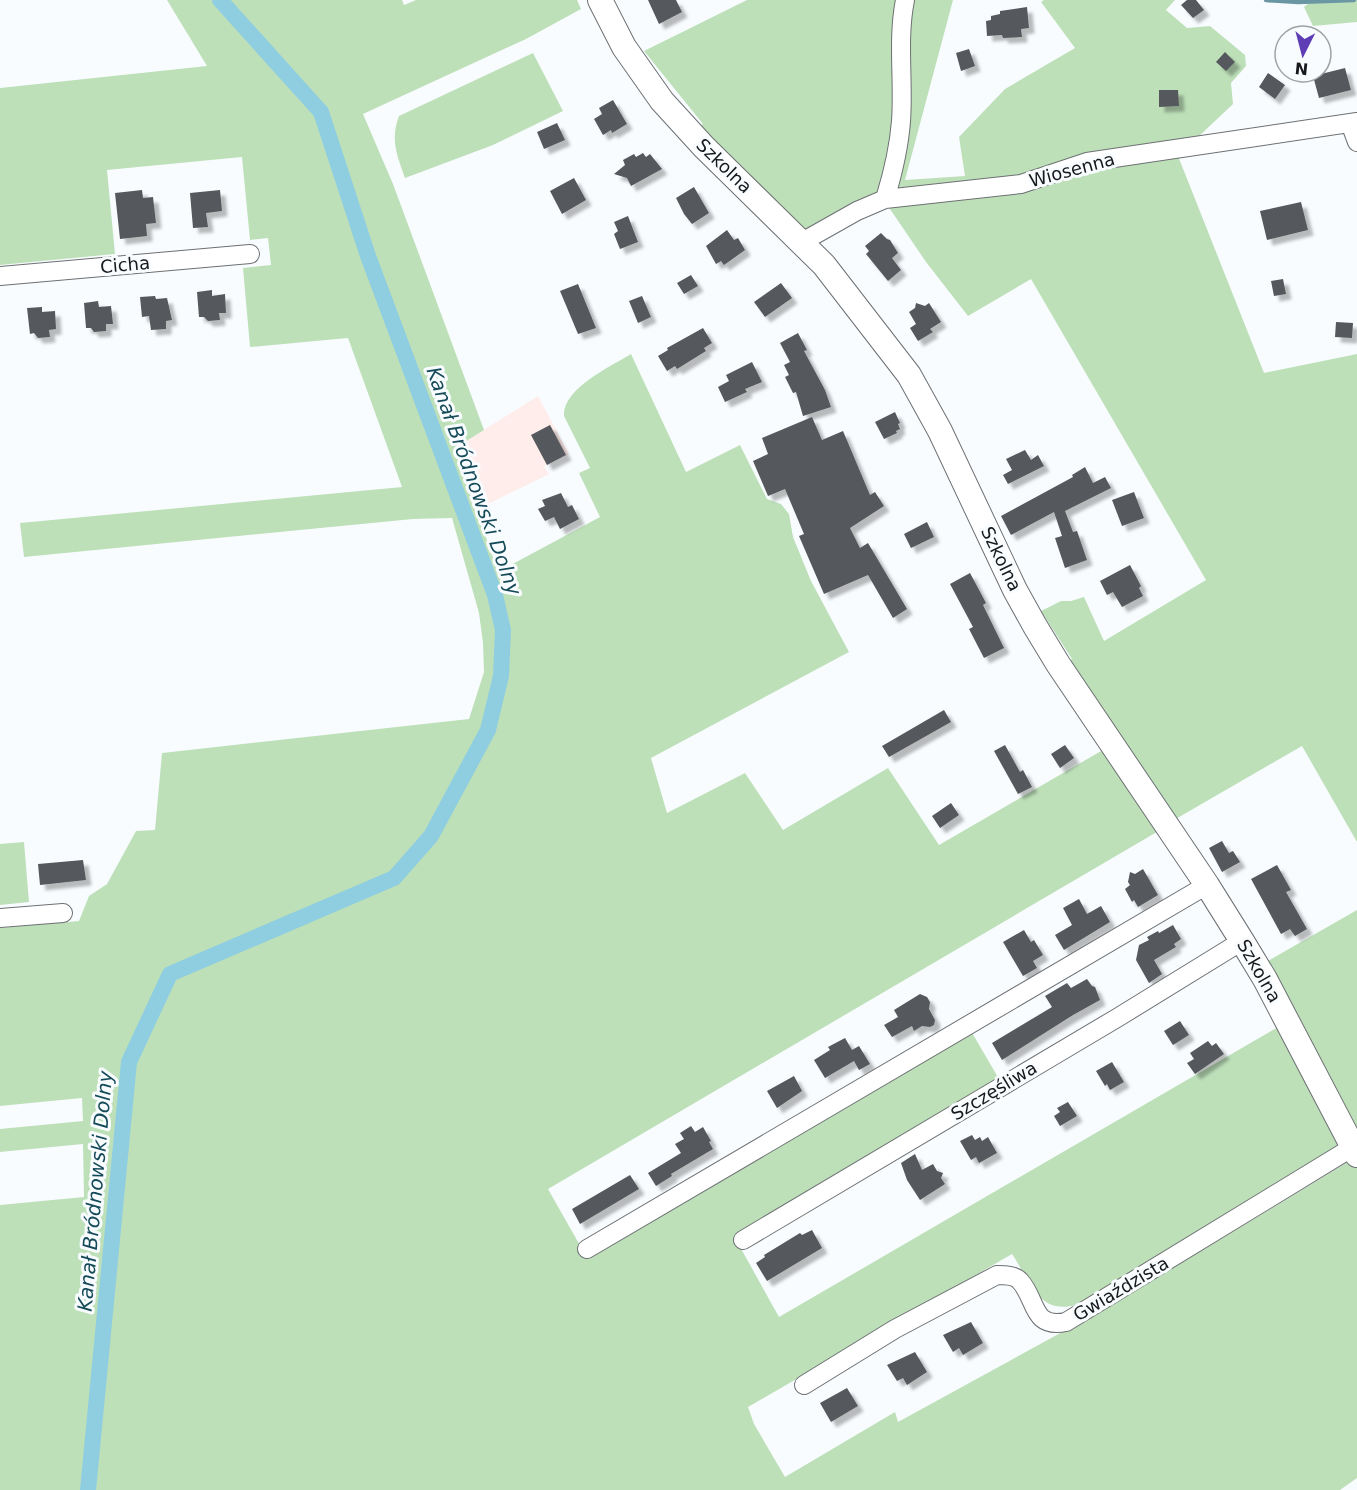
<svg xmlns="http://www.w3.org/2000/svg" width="1357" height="1490" font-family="'DejaVu Sans',sans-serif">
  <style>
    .industrial { fill: #feedeb }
    .green { fill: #bde0b9 }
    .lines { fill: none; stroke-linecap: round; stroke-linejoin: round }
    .stream { stroke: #6b97a5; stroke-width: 4.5 }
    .canal { stroke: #8fcde1; stroke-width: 16 }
    .building { fill: #55585b; filter: url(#shadow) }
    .street-casing { stroke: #6d7073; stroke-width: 20 }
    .secondary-casing { stroke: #6d7073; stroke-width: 26 }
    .street { stroke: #fff; stroke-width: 18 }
    .secondary { stroke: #fff; stroke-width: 24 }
    .labels { text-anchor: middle; stroke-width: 6; stroke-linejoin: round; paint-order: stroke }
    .street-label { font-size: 18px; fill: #17181a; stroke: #f9fcff }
    .water-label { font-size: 20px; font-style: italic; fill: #154a59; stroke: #f9fcff }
  </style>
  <defs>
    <filter id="shadow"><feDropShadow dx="5.5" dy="5.5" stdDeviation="1.5" flood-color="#0004"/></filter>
  </defs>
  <rect width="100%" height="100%" fill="#f9fcff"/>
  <path class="industrial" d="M538,396L569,454L544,466L549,474L476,510L455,448Z"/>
  <path class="green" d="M167,0H402L404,5L416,0H577L581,9L526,39L363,114L393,184L484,430L455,448L498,572L600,517L579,473L590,468L564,416C562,389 610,367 631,354L686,472L740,445L767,499L781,504L789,514L793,537L811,581L849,652L651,758L667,813L745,773L783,830L888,768L939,845L1108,747L1162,829L548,1189L586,1256L971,1031L999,1079L734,1236L779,1317L1278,1027L1340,1148L1076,1305C1037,1315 1030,1280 1012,1254L748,1407L754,1424L785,1477L895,1412L898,1422L1115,1303L1353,1159L1357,1167V1478L1340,1490H0V1205L84,1197L83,1144L0,1152V1129L83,1121L82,1098L0,1106V928L79,921L89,896L107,884L136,831L155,830L162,753L469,719L484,672L483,643L479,613L452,518L413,519L24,557L20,523L402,487L348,338L250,347L243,268L271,265L268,238L250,240L242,157L107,170L115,254L0,265V88L207,66Z
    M747,0H953L905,180L965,176L959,137L1005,89L1075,48L1041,2L1044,0H1175L1166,10L1187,28L1210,26L1245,55L1246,66L1231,83L1233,104L1178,156L1264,373L1357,354V842L1302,746L1174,820L1067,663L1072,659L1041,611L1061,601H1071L1084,597L1104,641L1206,580L1031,279L968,316L926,262L890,209L874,193L808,230H801L696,127L703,124L644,51Z
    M1313,0H1357V22L1313,26L1304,7Z
    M533,53L563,111L493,145L405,178C397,155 390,140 399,116Z
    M24,842L29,902L0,905V844Z
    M1357,910V1135L1268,961Z"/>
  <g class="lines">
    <path class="stream" d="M1266,0L1298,2L1354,0"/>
    <path class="canal" d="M88,1490L129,1062L170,974L394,878L431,836L488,730L501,676L503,630L495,595L368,256L321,112L220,0"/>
  </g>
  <path class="building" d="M648,0H676L682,12L659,24Z
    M1187,0H1196L1204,10L1193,18L1181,5Z
    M1027,7L1029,28L1021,29L1022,37L1003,38L1002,35L987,36L986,21L991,20V16L1000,14V11Z
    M969,49L975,66L961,71L956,53Z
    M1225,52L1235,62L1226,71L1216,62Z
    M1345,68L1351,90L1319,98L1313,76Z
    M1268,73L1285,85L1275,99L1259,87Z
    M1159,90H1178L1179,106L1159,107Z
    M613,100L627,124L612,133L611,130L603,135L594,119L602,114L599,108Z
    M557,123L565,140L544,149L537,132Z
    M643,153L646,157L650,154L662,169L631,186L627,178L614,174L625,165L623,160L634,154L636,157Z
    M574,178L586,200L562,214L550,191Z
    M694,187L709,213L692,224L684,214L676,198Z
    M142,190L143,198L153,197L156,223L146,224L147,236L120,239L115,193Z
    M220,190L222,211L206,213L208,227L193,228L190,193Z
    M1301,202L1308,230L1267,240L1260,211Z
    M628,216L638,242L620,249L614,234L618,231L614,222Z
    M727,230L734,240L738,238L745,250L724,265L721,261L716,264L706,246Z
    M881,233L887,239L890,240L898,253L892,258L901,270L888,281L866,254L869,251L865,246Z
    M691,275L698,286L684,294L677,283Z
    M1283,279L1286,294L1274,296L1271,281Z
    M781,283L792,298L765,317L754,302Z
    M578,284L596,328L578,334L560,291Z
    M212,290V296L225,294L226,313H219L220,320L208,321L204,317H199L197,292Z
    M155,296L156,299L167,298L172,320L166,321V329L151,330L149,316L142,317L140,297Z
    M642,296L651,317L638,323L629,301Z
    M98,301L99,307L111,306L113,324H106V331L94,332L91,328H86L84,303Z
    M916,303L925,306L929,303L941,322L930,329L933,332L918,341L910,328L916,324L909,312L915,308Z
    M42,307V312L55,311L56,329L49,330L50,337L38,338L34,333L30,334L27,308Z
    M1336,322L1353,323L1352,338L1335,337Z
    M703,328L712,343L704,348L706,351L677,369L675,366L667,371L658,356L668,350L667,348Z
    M798,333L807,350L804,351L825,390L831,407L803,416L796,392L793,393L785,377L789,375L784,365L790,362L780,343Z
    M752,362L762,382L745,389L747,392L725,402L718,387L729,381L726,375Z
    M895,412L900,423L898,424L900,429L896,431L897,433L884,439L875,422Z
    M812,417L822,440L843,431L870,495L875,492L884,506L850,528L860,548L868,543L907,609L893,618L868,575L824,594L799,536L804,534L785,489L768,496L753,461L768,454L762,438Z
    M550,425L566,455L547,465L531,435Z
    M1025,450L1031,460L1038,455L1044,466L1008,484L1003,475L1012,470L1006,459Z
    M1085,467L1093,483L1105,477L1111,488L1065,511L1073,532L1077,531L1087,560L1065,568L1055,538L1062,536L1054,512L1011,535L1001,516L1073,477L1072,475Z
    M1134,492L1144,518L1122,526L1112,500Z
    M561,493L568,507L572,505L579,519L560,529L554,517L545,521L538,509L545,506L542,500Z
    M927,522L934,537L911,548L904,534Z
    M1130,565L1141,586L1139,588L1143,596L1122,607L1113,592L1107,595L1100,581Z
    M970,573L986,603L983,605L1004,648L984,658L969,629L973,627L950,584Z
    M944,710L951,722L889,757L882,746Z
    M1005,745L1020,772L1023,770L1032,787L1018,794L994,751Z
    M1065,745L1074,758L1060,768L1051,754Z
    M951,803L959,815L940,828L932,816Z
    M1222,841L1229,853L1233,851L1240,862L1222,872L1209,848Z
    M83,860L86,880L40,885L38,864Z
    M1277,865L1291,890L1286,892L1307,929L1295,936L1290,929L1281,934L1251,879Z
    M1143,869L1158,895L1138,907L1134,900L1132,902L1125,889L1130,885L1128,882L1130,872L1135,874Z
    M1079,899L1087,914L1101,906L1110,922L1064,950L1055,935L1072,925L1063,908Z
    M1173,925L1181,939L1174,944L1176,947L1154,960L1162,974L1149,983L1136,960L1139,945L1149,940L1147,937L1158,931L1159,933Z
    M1024,930L1031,942L1034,940L1043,955L1033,961L1037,968L1023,976L1003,942Z
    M1087,979L1092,986L1095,987L1100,1000L1073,1015L1002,1060L992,1043L1052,1007L1045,996L1067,983L1071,988Z
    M920,994L927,997L930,1002L929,1009L935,1020L934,1025L930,1027L922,1026L914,1031L912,1026L892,1037L884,1025L898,1017L894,1010Z
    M1180,1021L1189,1035L1173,1045L1164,1031Z
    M845,1038L852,1050L859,1046L870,1064L859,1070L854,1061L825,1078L814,1060L830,1050L828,1047Z
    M1208,1041L1212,1046L1216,1043L1224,1054L1195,1074L1187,1063L1194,1059L1190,1053Z
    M1112,1062L1124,1082L1110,1090L1107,1084L1105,1086L1096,1071Z
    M794,1076L802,1091L777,1108L767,1091Z
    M1068,1102L1077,1116L1060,1126L1054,1116L1060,1112L1057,1108Z
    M691,1126L695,1132L703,1127L711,1141L709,1142L713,1149L671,1174L672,1176L656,1186L648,1173L681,1153L675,1144L684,1139L680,1133Z
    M972,1135L975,1140L980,1137L982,1141L988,1137L997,1153L979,1163L976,1157L971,1160L960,1141Z
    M915,1154L922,1170L933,1164L937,1171L943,1173L941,1178L945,1184L920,1200L907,1180L901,1163Z
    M630,1175L639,1189L580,1224L572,1209Z
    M812,1230L822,1248L767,1281L756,1263L765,1257L764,1255L800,1233L802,1235Z
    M971,1322L983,1343L963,1355L959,1348L953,1352L943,1335Z
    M915,1352L927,1372L907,1385L903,1378L897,1381L887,1365Z
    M847,1388L858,1406L831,1422L820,1403Z"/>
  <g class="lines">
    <g class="street-casing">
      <path id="street" d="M1350,123L1357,142
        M885,199C893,173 899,148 901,121C904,81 897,40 905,0
        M802,242L857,211L885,199L1021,184L1087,162L1357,122
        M0,276L250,254
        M0,918L63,913
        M743,1240L1117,1018L1242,941
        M587,1249L1207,885
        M804,1385L895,1329L997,1275C1004,1275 1015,1275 1020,1281C1037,1299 1031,1329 1066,1322L1353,1147"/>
    </g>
    <g class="secondary-casing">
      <path id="secondary" d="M600,0L624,47L662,101L704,147L824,265L909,375L940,431L1015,590L1035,626L1058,664L1207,885L1242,941L1265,979L1357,1155"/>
    </g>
    <use href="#street" class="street"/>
    <use href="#secondary" class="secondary"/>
  </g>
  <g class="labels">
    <g class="street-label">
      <text transform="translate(724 166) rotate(44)" y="6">Szkolna</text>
      <text transform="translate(1072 170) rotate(-15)" y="6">Wiosenna</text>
      <text transform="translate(125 265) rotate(-5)" y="6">Cicha</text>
      <text transform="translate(1001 559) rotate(64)" y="6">Szkolna</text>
      <text transform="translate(1259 971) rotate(60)" y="6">Szkolna</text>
      <text transform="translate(994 1091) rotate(-31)" y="6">Szczęśliwa</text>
      <text transform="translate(1121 1289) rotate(-31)" y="6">Gwiaździsta</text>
    </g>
    <g class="water-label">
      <text transform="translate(474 481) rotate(70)" y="7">Kanał Bródnowski Dolny</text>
      <text transform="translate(95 1191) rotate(-85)" y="7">Kanał Bródnowski Dolny</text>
    </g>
  </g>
  <g transform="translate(1303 54) rotate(186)"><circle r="28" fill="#f9fcff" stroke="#9fa1a3" stroke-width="1.5"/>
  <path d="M0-4.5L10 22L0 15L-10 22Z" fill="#5e3db5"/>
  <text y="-9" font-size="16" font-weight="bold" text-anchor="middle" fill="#17181a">N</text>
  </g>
</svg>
